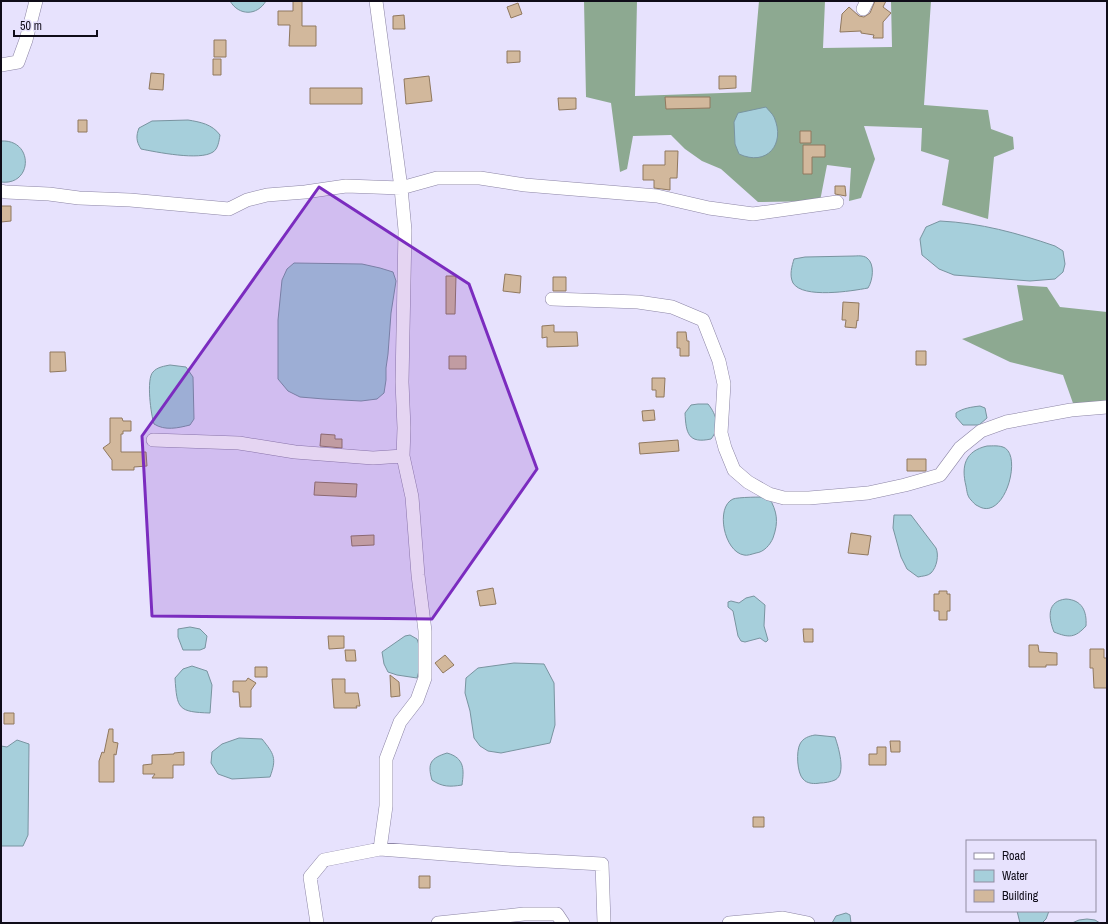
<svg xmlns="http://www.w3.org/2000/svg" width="1108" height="924" font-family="'Archivo Narrow',sans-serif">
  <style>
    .forest { fill: #8da991 }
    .water { fill: #a6cfdb; stroke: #7994a0 }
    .building { fill: #d2b89c; stroke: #90785e }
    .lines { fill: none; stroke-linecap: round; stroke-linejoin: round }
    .street-casing { stroke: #8c85a5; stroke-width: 14 }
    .street { stroke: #fff; stroke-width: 13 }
    .marked { fill: #7b2cbf; fill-opacity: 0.2; stroke: #7b2cbf; stroke-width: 3; stroke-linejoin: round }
  </style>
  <rect width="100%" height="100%" fill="#e7e2fd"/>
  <path class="forest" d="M584,1H637L635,96L751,92L759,1H825L823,48L892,47L891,1H931L924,105L988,110L991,129L1013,137L1014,149L994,157L988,219L942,205L949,160L921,151L922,128L864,126L875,159L861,198L849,201L851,168L827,165L820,201L758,202L721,169L702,161L685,149L671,135L633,136L627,169L620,172L611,103L586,97Z
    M1017,285L1047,287L1060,307L1107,312V402L1074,406L1063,375L1010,362L962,339L1023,320Z"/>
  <path class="water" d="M230,1H266C257,16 239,16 230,1Z
    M766,107C768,110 772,113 774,117C786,144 767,167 739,154L735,144L734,122L738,113Z
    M188,120C200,122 212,124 220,135C219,141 218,149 213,152C200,161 156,152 141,149C136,141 136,136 139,128L152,121Z
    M1,141C34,139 33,186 1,182Z
    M940,221C981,223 1017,233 1055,246L1063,251L1065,264L1063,272L1055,279L1030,281L954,275L939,269L922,255L920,239L926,227Z
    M854,256C857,256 863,255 867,258C875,264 873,280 868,288C852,291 803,299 793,283C789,275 792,266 794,259L805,257Z
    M294,263L362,264L380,268L393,272L396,281L391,313L388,354L386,368V380L384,393L377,399L361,401L324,399L300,397L288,391L278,379V320L282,280L287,269Z
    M170,365L186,367L193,377L194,419L190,425C178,428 165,431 154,424C151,415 146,379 153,372C157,367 165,366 170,365Z
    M698,404H708C717,415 720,428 711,439C688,444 686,433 685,413L691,405Z
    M980,406L985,408L987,418L979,425H963L956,417V413C963,408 972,407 980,406Z
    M987,446C992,446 1000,445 1005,448C1022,458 1004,522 978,506C975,505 973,502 971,500C967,496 967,491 966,486C961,466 965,451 987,446Z
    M769,497C777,512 779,521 773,538C770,545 764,552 756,553C752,554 747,556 744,555C724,552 715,507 733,499C738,497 762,497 769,497Z
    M894,515H911L936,548C939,555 937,567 931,573C928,576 922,576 918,577L907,569L901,557L893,528Z
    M754,596L765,605L764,626L768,640L766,642L764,641L760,638L745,642L741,641L738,636L733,611L728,607V602L731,601L739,603L746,598Z
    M1066,599C1082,600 1087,611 1086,626C1075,638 1069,638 1054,632C1048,617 1047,601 1066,599Z
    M190,627L200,629L207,636L205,648L200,650H183L178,637V629Z
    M410,635L417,639C422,652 421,665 417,678L397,675L388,672L384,664L382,652L405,636Z
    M514,663L544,664L554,683L555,725L550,743L501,753L488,751L480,746L474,738L470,711L465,693L466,678L478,668Z
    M192,666L207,671L212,685L210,713C178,712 177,709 175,678L183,669Z
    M815,735L835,737C838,746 847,774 835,780C831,782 824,783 820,783C815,784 807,784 803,779C797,773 796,751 800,744C803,738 809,736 815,735Z
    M239,738L262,739C274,754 277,758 270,777L232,779L218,774L211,763L212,752L222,744Z
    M17,740L29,744L28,835L23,846H1V746L7,747Z
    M447,753C465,758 464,770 462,785C450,787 442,787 432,780C427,763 431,758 447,753Z
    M1017,911H1049L1046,919L1042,923H1020Z
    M846,913L850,915L851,923H832L836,916Z
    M1087,919L1095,920L1100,923H1072L1079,920Z"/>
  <path class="building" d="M293,1H302V26H316V46H289L290,25H278V11H293Z
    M875,1H886L883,7L891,13L883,22V38H873L874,35L861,33V31L840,32L842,14L849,7L859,16L864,17L870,13Z
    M518,3L522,14L511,18L507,7Z
    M404,15L405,29H393V16Z
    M214,40H226V57H214Z
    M507,51H520V62L507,63Z
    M213,59H221V75H213Z
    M151,73L164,74L163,90L149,89Z
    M429,76L432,101L406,104L404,79Z
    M719,76H736V88L719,89Z
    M310,88H362V104H310Z
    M665,97H710V108L666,109Z
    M558,98H576V109L559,110Z
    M78,120H87V132H78Z
    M800,131H811V143H800Z
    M803,145H825V157H812V174H803Z
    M665,151H678L677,178H670V190L654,188V180H643V165H665Z
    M835,186H845L846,196L835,194Z
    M1,206H11V221L1,222Z
    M505,274L521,276L520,293L503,291Z
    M446,276H456L455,314H446Z
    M553,277H566V291H553Z
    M843,302L859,303L858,321L857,320L856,328L845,327L846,320H842Z
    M554,325V332H577L578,346L547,347V337L542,338V326Z
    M677,332H686L687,341H689V356H680V348H677Z
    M916,351H926V365H916Z
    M50,352H65L66,371L50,372Z
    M449,356H466V369H449Z
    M652,378H665L664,397H656V390H652Z
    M654,410L655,420L643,421L642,411Z
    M110,418H122L123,421H131V431H123V434H121V452H146L147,466L134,467V470H112V460L103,448L110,443Z
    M321,434L335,435V439H342V448L320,446Z
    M678,440L679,451L640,454L639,443Z
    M907,459H926V471H907Z
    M315,482L357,484L356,497L314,495Z
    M851,533L871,536L868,555L848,553Z
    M374,535V545L352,546L351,536Z
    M493,588L496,604L480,606L477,591Z
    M939,591H947V594H950V611H947V620H939V611H934V594H939Z
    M803,629H813V642H804Z
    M328,636H344V648L329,649Z
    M1029,645H1038L1039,652L1057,653V665H1046V667H1029Z
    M1090,649H1104V658H1107V688H1094L1093,668H1090Z
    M345,650H355L356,661H346Z
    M445,655L454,665L443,673L435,663Z
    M255,667H267V677H255Z
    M390,675L399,682L400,696L391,697Z
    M248,678L256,683L251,690V707H240L239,692H233V681H246Z
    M332,679H345V693H358L360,706H356L357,708H334Z
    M4,713H14V724H4Z
    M109,729H113V742L118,743L116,755L114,754V782H99V761L102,752L104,753Z
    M890,741H900V752H891Z
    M877,747H886V765H869V754H877Z
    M184,752V765H173V778H152L155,774H143V765L152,764V755L174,754V753Z
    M753,817H764V827H753Z
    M419,876H430V888H419Z"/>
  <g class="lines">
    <g class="street-casing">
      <path id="street" d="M863,9L867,1
        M1,65L18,62L26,40L36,1
        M1,191L6,192L49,194L79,198L130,200L229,209L247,200L267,195L305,192L346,186L401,188L437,178H480L525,185L657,196L709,208L753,214L837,202
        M552,299L638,302L672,307L703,320L719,361L724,384L721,433L725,448L734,470L748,482L769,494L784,498H809L868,493L905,485L940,475L960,448L981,431L1006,422L1071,410L1107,407
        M153,440L239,443L295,452L373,458L403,456
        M380,849L509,859L602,864L604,923
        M317,923L310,877L324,860L380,849L386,806V759L400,722L417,700L425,678V631L418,575L412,497L403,456L404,428L402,382L405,230L401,188L376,1
        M438,923L524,914H557L563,923
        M729,923L783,918L808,923"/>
    </g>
    <use href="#street" class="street"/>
  </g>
  <path class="marked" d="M319,187L469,284L537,469L432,619L152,616L142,436Z"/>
  <rect width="1108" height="924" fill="none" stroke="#0f0c18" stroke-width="4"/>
  <rect x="966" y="840" width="130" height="72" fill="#e7e2fd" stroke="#918ca1"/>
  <rect x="974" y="853" width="20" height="6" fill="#ffffff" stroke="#918ca1"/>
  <text x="1002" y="860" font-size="12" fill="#0f0c18">Road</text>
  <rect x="974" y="870" width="20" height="12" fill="#a6cfdb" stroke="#918ca1"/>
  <text x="1002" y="880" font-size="12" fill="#0f0c18">Water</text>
  <rect x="974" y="890" width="20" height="12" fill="#d2b89c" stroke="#918ca1"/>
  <text x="1002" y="900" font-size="12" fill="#0f0c18">Building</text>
  <path d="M14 30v6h83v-6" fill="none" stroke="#0f0c18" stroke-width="2"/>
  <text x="20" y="30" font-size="12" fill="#0f0c18" stroke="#e7e2fd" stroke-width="3" paint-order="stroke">50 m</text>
</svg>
